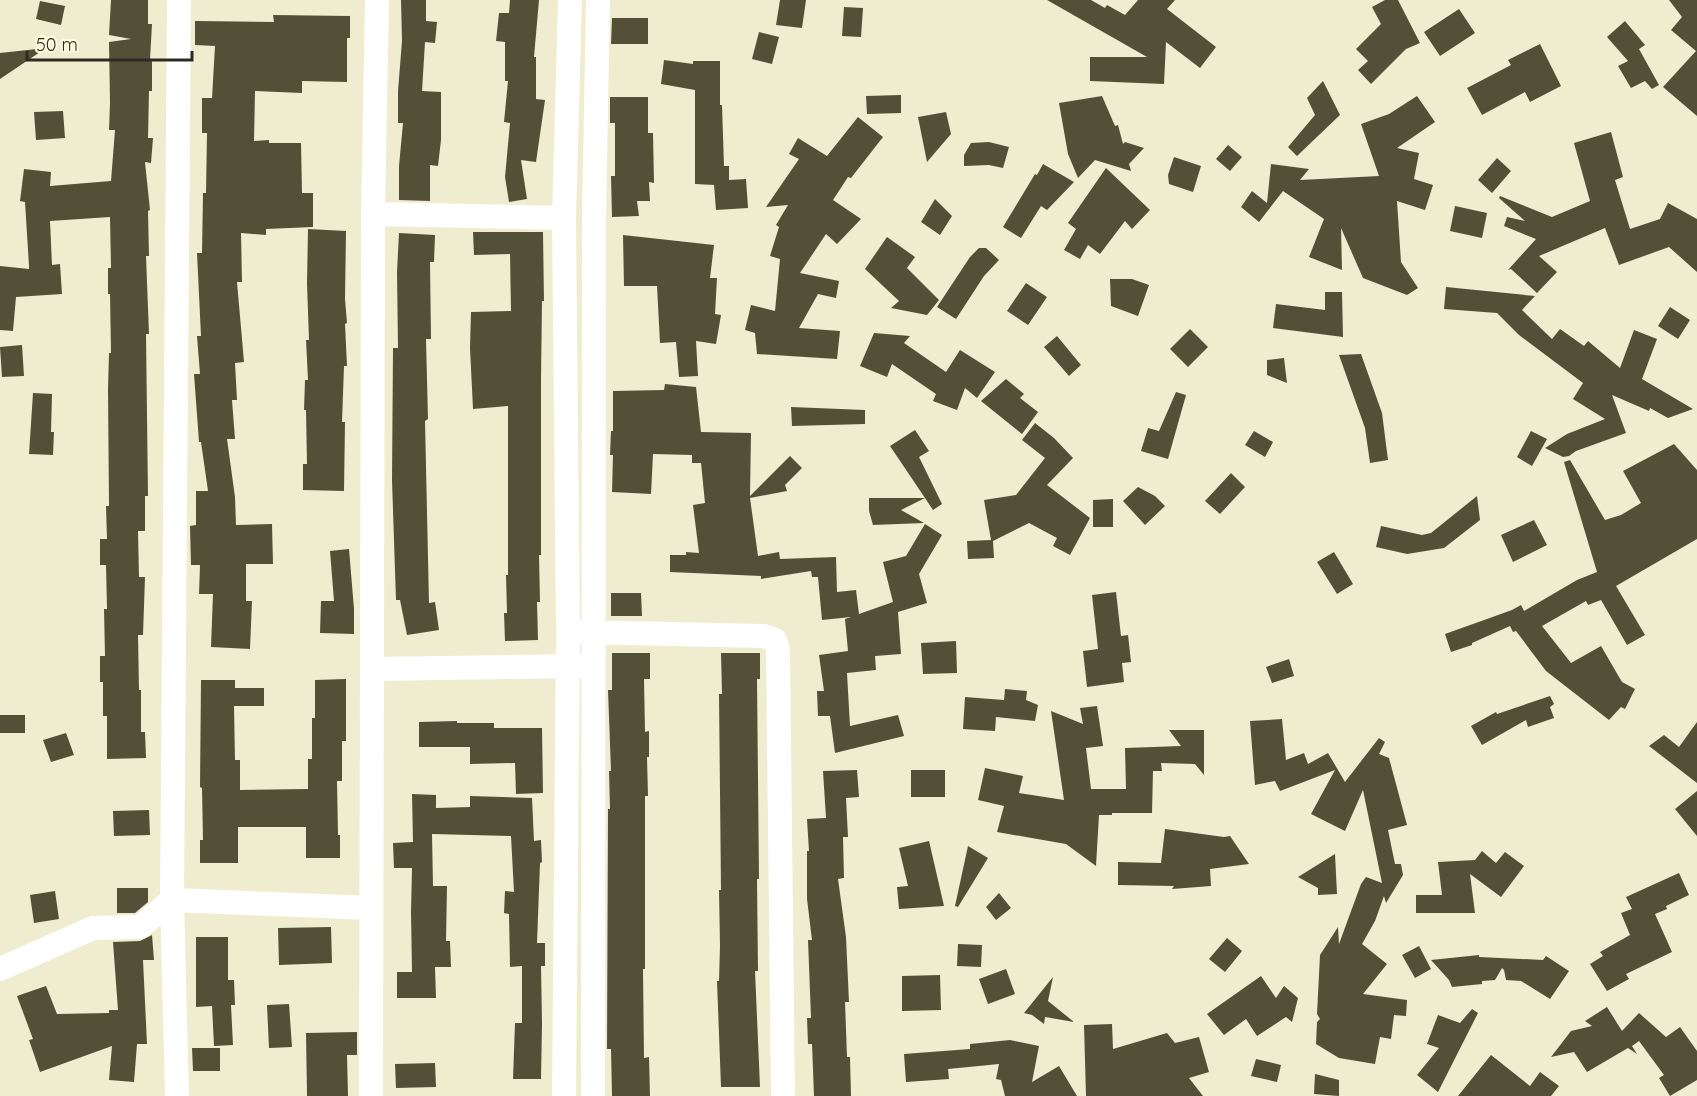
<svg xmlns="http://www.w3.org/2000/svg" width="1697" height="1096" font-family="Quicksand,sans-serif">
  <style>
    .building { fill: #545038 }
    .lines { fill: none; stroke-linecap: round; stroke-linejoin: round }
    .minor { stroke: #fff; stroke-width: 24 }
  </style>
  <rect width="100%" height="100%" fill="#f0eccf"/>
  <path class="building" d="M111,0H148V24H152L150,60H152V91H149L148,138H153L151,163L145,162L150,210L148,211L149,256H146L149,334H146L148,496H145V531H138L139,577H145L143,635H138L139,690H141V732H145L146,758L107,759V716H103V682H100V656H105L104,609H107L106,565H100V539H107L106,506H109L108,389L109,353H111L110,294H108V268H111L110,217L50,221L52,265L60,264L62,294L16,297L13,331L0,330V266L29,269V266L25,202L20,201L24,169L51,172L50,186L111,181L115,130H109L110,102L109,42L131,39L109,35Z
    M401,0H426V21L437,22L435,43L425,42L422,91L441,92V140L438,166L430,165V201L399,200V166L403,123H398V91L402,41Z
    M510,0H539L534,57H536V99L545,100L536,162L521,160L527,199L509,202L505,177L510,123L504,122L508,81H505V42L496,41L499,13H509Z
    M780,0H806L802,28L776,25Z
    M1047,0H1091L1105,8L1107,5L1125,15L1138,0H1175L1167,9L1216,47L1200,68L1166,42L1164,84L1090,81V57H1147Z
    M1385,0H1398L1420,43L1406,49L1371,84L1358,70L1368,61L1356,49L1381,24L1372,7Z
    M1669,0H1697V116L1663,87L1696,51L1671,30L1682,17Z
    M40,1L65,6L61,25L36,19Z
    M844,7L863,8L861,37L842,36Z
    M1459,9L1475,33L1440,56L1424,32Z
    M273,15L350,16V38H347V82L302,81V93L255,91L254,141L269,140V143H301L302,193H313V227L266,229V235L241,233L242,282H237L244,362L235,363L237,400H232L235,439H227L235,497L236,525L272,524L273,564H246V601H252L250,649L211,647L213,594H199L200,565H191L190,526L196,525V491H208L201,442H199L194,374H200L197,336H201L197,253H202L203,193H206L207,133H202V98H212L215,46L195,45V21L274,22Z
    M612,18H648V44H611Z
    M1625,21L1645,45L1639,49L1659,85L1652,89L1645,81L1631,88L1618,66L1628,61L1607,37Z
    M759,32L779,37L772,64L752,59Z
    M1540,44L1561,86L1530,102L1525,92L1482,115L1467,88L1511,65L1508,60Z
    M46,48L0,79V53Z
    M664,60L693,64V61H720V105H722L724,166H729V180L746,179L748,208L716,210L714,185L695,184V90L661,84Z
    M1323,81L1340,115L1297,156L1288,147L1315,115L1307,98Z
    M901,95V113L867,114L866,96Z
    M1102,96L1115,126L1118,125L1123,144L1125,142L1144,148L1129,164L1131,171L1095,160L1078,178L1068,154L1059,103Z
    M1417,96L1435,122L1397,148L1419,153L1414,179L1433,185L1425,210L1397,201L1401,262L1418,288L1407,295L1363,278L1341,228L1342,270L1309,257L1324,219L1283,191L1259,222L1241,207L1252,191L1267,203L1271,164L1309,169L1300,180L1379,176L1361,124L1389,114Z
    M610,97H648V133H653L654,183L649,182L650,201H637L639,216L612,217L611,176H615V123H610Z
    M63,111L65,138L36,140L34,112Z
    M946,112L951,134L927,162L918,117Z
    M858,117L883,137L851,178L848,177L833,200L861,219L837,244L826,234L800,273L839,281L836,298L818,294L799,328L840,331L837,359L757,354L755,333L745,330L751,305L775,311L780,259L770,256L779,227L776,225L788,205L766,207L799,159L789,154L798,138L827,156Z
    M1611,132L1623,177L1615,180L1630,229L1660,219L1668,203L1697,219V272L1669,247L1619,265L1605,228L1539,256L1557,272L1537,293L1511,269L1508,270L1536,239L1504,226L1507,217L1525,221L1499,198L1500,196L1552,217L1590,201L1574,143Z
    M989,142L1009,147L1003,168L989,165L964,166V155L971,143Z
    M1228,145L1242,157L1230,171L1216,159Z
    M1174,157L1201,166L1193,192L1169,184L1168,175Z
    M1497,158L1511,171L1492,193L1478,180Z
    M1043,164L1074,182L1047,210L1041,206L1021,238L1003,227L1035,174L1037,175Z
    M1106,168L1150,210L1132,229L1125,221L1100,254L1088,245L1080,259L1064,250L1076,229L1068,223Z
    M935,199L952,216L940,235L921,222Z
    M1455,206L1487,213L1482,238L1450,231Z
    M308,229L346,231L345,299L347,323L345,324L347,366H344L342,422H345L344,491L303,490V464H307L306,410H304L305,380H308L306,340H309L307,283Z
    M473,232H543L544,301H542L541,379V555H539L540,602H537L538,640L505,641L504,613H507L506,575H508V406L473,409L470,348L471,312L511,311L510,254L474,255Z
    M399,233L435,235L434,262H430L431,339H426L428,419L425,421L429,603L435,602L439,630L407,635L400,600H396L392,480L393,348H398L397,272Z
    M623,235L714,245L710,278H717L715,314L721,315L716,344L696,341L698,376L679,377L676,342L660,343L657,286H624Z
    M887,237L915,257L907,268L939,300L927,315L891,308L899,301L865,269Z
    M979,248H986L999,260L984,276L956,319L937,307L970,257Z
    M1110,279H1132L1149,285L1138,316L1111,306Z
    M1026,283L1047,297L1028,325L1007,311Z
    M1446,287L1535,296L1522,310L1552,339L1560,329L1584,346L1588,341L1620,368L1634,330L1657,339L1642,379L1693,409L1668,418L1650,408L1649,411L1612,395L1626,433L1576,451L1569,456L1563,457L1545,448L1567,434L1605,419L1573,399L1583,383L1519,335L1497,313L1444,309Z
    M1325,292H1342L1343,337L1273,328L1276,304L1325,310Z
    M1670,307L1690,320L1678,339L1658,326Z
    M1190,329L1208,347L1188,367L1170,349Z
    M874,333L910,336L904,343L946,372L960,350L995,372L977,398L965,388L957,410L933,401L936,394L892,364L887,377L860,366Z
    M1057,336L1081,365L1069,376L1044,347Z
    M22,345L24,376L2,377L0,347Z
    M1361,354L1382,413L1388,460L1370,463L1365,428L1339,355Z
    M1284,358L1287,383L1267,375V360Z
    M1006,379L1024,394L1020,398L1038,412L1022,434L981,401Z
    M665,384L696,387L701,432L751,433L750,496L790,456L802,468L785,485L787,491L750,498L758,556L779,552L780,559L836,557L837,592L856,590L859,614L893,602L883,562L906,556L925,524L942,535L919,574L927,603L898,612L901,654L875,656L876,670L847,673L850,726L898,715L904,736L835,753L830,716H818L817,691H824L819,655L848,651L845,619L851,617L822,620L818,577H812L811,571L761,579V576L670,572V555H686V552L699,553L693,505L705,503L701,463H692V455L653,454L651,494L612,492L613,455H610L611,431H613V391L664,390Z
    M1176,392L1186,395L1168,459L1141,451L1148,428L1159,431Z
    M33,393L52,394L51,432H54L53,455L29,454Z
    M791,407L865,410V424L792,426Z
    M1035,423L1054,438L1073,458L1047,485L1090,518L1070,555L1053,546L1057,538L1029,523L993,541L994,558L968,559L967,541L991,540L984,500L1016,495L1045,458L1022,440Z
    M915,430L929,451L919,457L942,504L933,510L925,498L901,510L924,523L873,525L869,511V498H925L890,446Z
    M1254,431L1273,442L1265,457L1245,445Z
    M1531,431L1547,439L1532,466L1517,457Z
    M1674,444L1697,470V539L1616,586L1645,635L1627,645L1601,600L1588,605L1586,601L1542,626L1571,663L1601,646L1622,682L1635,689L1625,709L1621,707L1609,720L1546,671L1516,631L1513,632L1510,626L1472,643V645L1451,652L1445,634L1512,610L1521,605L1524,611L1577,580L1597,572L1564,462L1570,460L1605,520L1621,515L1641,503L1623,471Z
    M1231,473L1245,487L1220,514L1205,501Z
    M1138,487L1155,496L1165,506L1145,525L1123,501Z
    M1477,496L1480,520L1444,548L1407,554L1376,547L1381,526L1422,535L1431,533Z
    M1113,499V527H1093V500Z
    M1534,520L1547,545L1513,562L1501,535Z
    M349,549L354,609V634L320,633L321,601H334L330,551Z
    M1334,552L1353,584L1337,594L1317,562Z
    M1116,592L1121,636L1128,635L1131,662L1122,663L1124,682L1087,687L1083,651L1098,649L1092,595Z
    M611,593H641L642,616H611Z
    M956,641L957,673L923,674L921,643Z
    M612,653H650V679H644L645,732L649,731V757H647L648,796H645V969H643L644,1058L649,1057L650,1096H612L611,1049H607L608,809H610L609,771H611L608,690H612Z
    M721,653H760V679H757L759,879H757L758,971H755L760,1087H721L717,981H719L720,946L719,890H721L719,694H722Z
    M1289,659L1294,676L1272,683L1266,667Z
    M346,679V741H342V781H337L338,835H340V858H306V827H238V863H200V840H203L202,788L200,787L201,680H235V688H264V706H234L235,760H240V790L308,789V759H312V718H315V680Z
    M1005,689L1027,691L1026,700L1038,705L1035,721L996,717L995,731L963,729L965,697L1004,700Z
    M1550,696L1554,704L1550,707L1554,718L1528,727L1526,720L1482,745L1471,726L1496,712L1497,714Z
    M1097,706L1103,746L1086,748L1091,789H1126L1125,748L1181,746L1169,730H1204V775L1195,764L1161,763L1162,771H1153L1152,813H1112V815H1099L1096,866L1066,844L997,832L1004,806L978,800L985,768L1023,776L1019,793L1064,800L1051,711L1083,724L1080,708Z
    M0,715H25V733H0Z
    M1282,719L1286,760L1304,753L1308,764L1328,753L1345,782L1379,738L1385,742L1379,754L1389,758L1407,825L1388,830L1395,864H1401L1403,875L1386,903L1384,896L1375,921L1362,944L1387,964L1363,994L1407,1000L1406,1016L1394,1015L1391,1039L1380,1037L1375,1064L1339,1058L1316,1044L1317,1022L1320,1019L1317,1014L1320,955L1338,927L1339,944L1361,884L1366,877L1382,883L1363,790L1345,831L1311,814L1335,770L1280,791L1275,781L1255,785L1250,721Z
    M457,721V723H494V728H542L543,793L516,794L515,763L470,764V747H419V722Z
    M1697,722V783L1649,746L1664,735L1679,747Z
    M66,733L74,755L51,762L43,740Z
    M857,770L859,797L846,798L848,837H843L844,878L838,879L846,937L849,1002H845L847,1057H850L851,1096H814L812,1044H808L807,1018H811L808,940H812L807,899V851H809L807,819L826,818L823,771Z
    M911,770H945V797H911Z
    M1697,791V836L1675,809Z
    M412,794L436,795V808L470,807V796L532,798L534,841L541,840L542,862L540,863L537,943H545V966H541L542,1024L541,1079H513L515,1023H522V966L510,967L509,914L504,913L505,891L514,892L511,836L432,834L433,886H447L446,941H450L451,967H435L436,998H397V972H412L411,912L412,868H394L393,843L413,842Z
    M149,810L150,835L114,836L113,811Z
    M1165,829L1224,837L1230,836L1249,864L1210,869L1211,886L1172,889L1174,886L1118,885V862L1161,863Z
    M929,841L944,906L899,909L897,887L908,886L899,848Z
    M968,846L988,858L958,907L955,906Z
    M1482,851L1496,863L1505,852L1524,866L1501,897L1470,874L1475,913H1416V895H1442L1438,862L1475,860Z
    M1335,854L1337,894L1318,895V888L1298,877Z
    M1679,873L1689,895L1666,906L1667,909L1655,914L1672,952L1626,974L1629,979L1607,991L1590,964L1603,956L1600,952L1630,935L1621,913L1632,909L1626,897Z
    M117,888H148V902L135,913H117Z
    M55,891L59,919L34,923L30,895Z
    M999,893L1011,908L996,920L986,907Z
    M331,927L332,963L279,965L278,928Z
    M152,935L154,960H143L147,1044H137L134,1082L109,1080L112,1046L40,1072L29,1040L33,1039L17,996L46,986L57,1014L109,1013V1010H118L113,942L140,941Z
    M196,937H228V980H234L235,1005H231L233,1045L214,1046L212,1006L196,1007Z
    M1227,938L1242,951L1225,972L1209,959Z
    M958,944L982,945L981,967L957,966Z
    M1419,946L1431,969L1415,978L1402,955Z
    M1479,955V957L1543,960L1546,956L1569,971L1550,999L1521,981L1506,980L1504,970L1502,968L1495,980L1482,981V984L1452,987L1449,980L1431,960Z
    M1006,969L1015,994L988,1004L979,979Z
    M940,975L941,1010L902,1011V976Z
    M1261,976L1276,998L1284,986L1298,998L1292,1022L1286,1017L1257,1036L1246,1019L1224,1035L1207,1014Z
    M1053,977L1048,1001L1074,1022L1045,1017L1044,1024L1032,1015L1024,1013Z
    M289,1004L292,1047L269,1048L267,1005Z
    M1607,1007L1622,1031L1639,1013L1666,1037L1680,1027L1697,1051V1080L1670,1096L1659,1078L1664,1075L1639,1041L1632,1046L1637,1054L1628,1048L1587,1072L1574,1052L1551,1057L1571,1031L1592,1026L1585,1021Z
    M1472,1009L1478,1013L1438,1092L1417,1075L1439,1048L1427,1044L1438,1015L1460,1023Z
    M1112,1024L1113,1049L1167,1033L1175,1043L1199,1037L1209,1072L1189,1078L1203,1096H1086L1084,1025Z
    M357,1032V1055H347L348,1096H307L306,1033Z
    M1010,1040L1039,1046L1032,1082L1059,1066L1077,1096H1005L1001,1080L996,1079L999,1064L948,1069L949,1079L906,1082L904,1054L970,1049V1044Z
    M192,1048H220V1071H193Z
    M1491,1055L1530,1086L1540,1072L1559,1086L1551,1096H1458Z
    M1256,1059L1281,1065L1277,1082L1251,1076Z
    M435,1063L436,1087L396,1088L395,1064Z
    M1315,1074L1339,1080V1096L1314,1094Z"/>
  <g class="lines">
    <path class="minor" d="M373,214L564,218
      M578,632L764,636L775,640L778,650L783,1096
      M373,669L584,666
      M0,969L93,928L140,927L172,900L371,908
      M177,1096L172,900L179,0
      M371,1096L373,214L377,0
      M564,1096L568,632L564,218L570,0
      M593,1096L594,220L598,0"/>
  </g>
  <path d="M27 51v9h165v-9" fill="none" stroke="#2d2b21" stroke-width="3"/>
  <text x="36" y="51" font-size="18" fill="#2d2b21" stroke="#fdf9dc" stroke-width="4.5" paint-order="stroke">50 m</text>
</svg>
